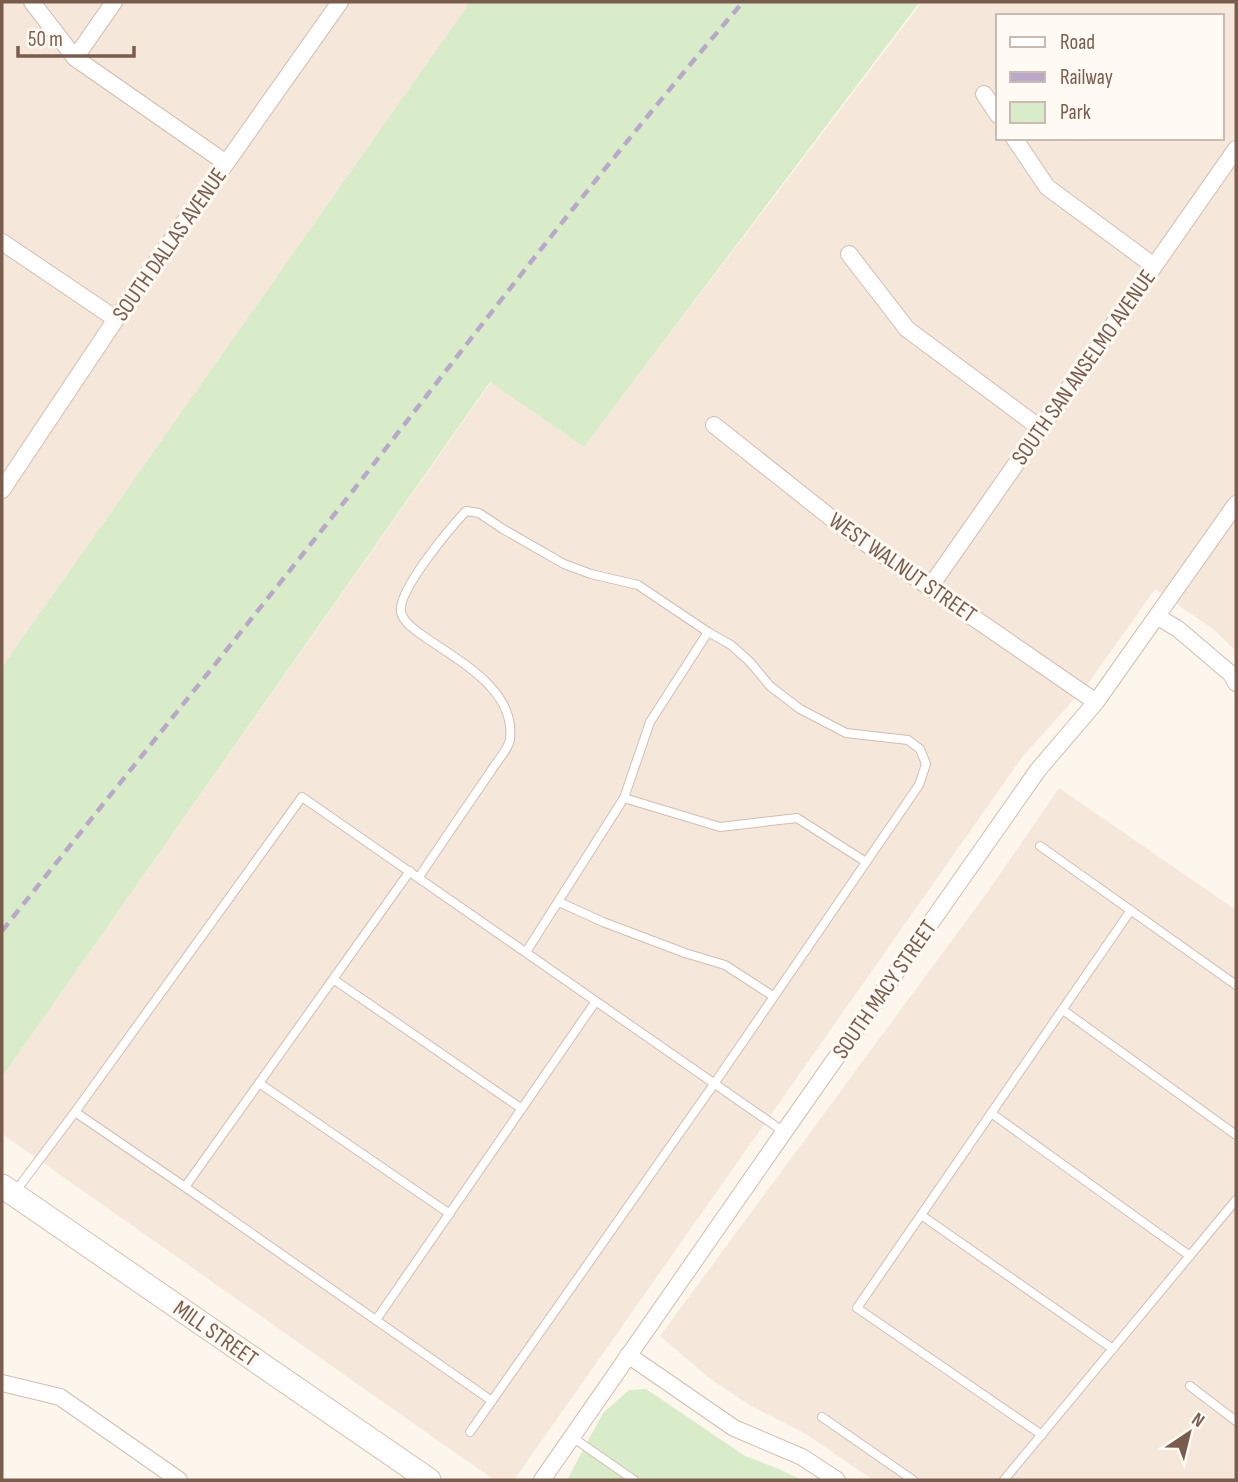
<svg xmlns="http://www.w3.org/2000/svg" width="1238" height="1482" font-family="'Sofia Sans Condensed',sans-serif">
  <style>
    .residential { fill: #f5e8da; fill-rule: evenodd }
    .green { fill: #d8ecc9 }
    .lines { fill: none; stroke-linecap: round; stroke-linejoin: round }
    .service-casing { stroke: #d1beb0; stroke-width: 10 }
    .minor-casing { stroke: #d1beb0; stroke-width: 18 }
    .secondary-casing { stroke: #d6c0b0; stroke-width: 25 }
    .service { stroke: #fff; stroke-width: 8 }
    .minor { stroke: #fff; stroke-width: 16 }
    .secondary { stroke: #fff; stroke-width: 23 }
    .rail { stroke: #b9a8c9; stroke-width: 4.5; stroke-dasharray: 10 7; stroke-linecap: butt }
    .labels { text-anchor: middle; stroke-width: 6; stroke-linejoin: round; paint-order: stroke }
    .street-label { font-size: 23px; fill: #7a5c4d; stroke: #fffaf3 }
  </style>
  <rect width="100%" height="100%" fill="#fdf6ec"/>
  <path class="residential" d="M2,2H470L2,667Z
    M922,2H1236V651L1213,629L1155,589L1087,685L1023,756L514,1480H494L2,1134V1077L491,382L584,447ZM998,16H1222V138H998Z
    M1059,788L1236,910V1480H873L806,1434L751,1406L709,1378L660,1336L989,890Z"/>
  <path class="green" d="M470,2H922L916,7L584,447L490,382L2,1077V667Z
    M646,1389L745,1456L779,1469L802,1480H567L603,1413L629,1390Z"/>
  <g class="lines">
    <g class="service-casing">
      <path id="service" d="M624,798L720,827L797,818L866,862
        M1040,846L1236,985
        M419,877C443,841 467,806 491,771C496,762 509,749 510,739C516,689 457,660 422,635C415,630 403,622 401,612C397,591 451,527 466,511L479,513L503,529L564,564L591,574L638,585L708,632L731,645L750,662L770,686L800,709L846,733L908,740L920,749L926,764L919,785L714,1084L470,1432
        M559,902L603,922L685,953L725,965L773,996
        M526,952L624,798L650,722L708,632
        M333,979L522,1109
        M1063,1010L1236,1135
        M259,1083L450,1214
        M75,1112L185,1187L492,1401
        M991,1113L1190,1256
        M185,1187L410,871
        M15,1192L75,1112L302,797L784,1132
        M921,1215L1113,1349
        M376,1320L596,1001
        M1190,1386L1236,1421
        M822,1417L913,1480
        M1042,1435L857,1308L1131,910
        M572,1437L634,1480
        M1004,1480L1236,1200"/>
    </g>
    <g class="minor-casing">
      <path id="minor" d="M32,2L75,58L226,163
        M75,58L114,2
        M984,94L998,115
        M1014,138L1047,187L1154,266
        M2,242L116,319
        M849,254L907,329L1040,428
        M714,425L845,529L1096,702
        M2,490L116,319L340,2
        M930,587L1236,149
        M1158,617L1178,629L1231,674L1236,683
        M628,1355L734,1428L802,1457L837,1480
        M2,1383L60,1397L179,1480
        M542,1480L784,1132L1038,770L1096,702L1236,504"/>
    </g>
    <g class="secondary-casing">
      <path id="secondary" d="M2,1186L429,1480"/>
    </g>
    <use href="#service" class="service"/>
    <use href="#minor" class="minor"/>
    <use href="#secondary" class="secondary"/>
    <path class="rail" d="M2,931C118,785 236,639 352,492C480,327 607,161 743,2"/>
  </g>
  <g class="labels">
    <g class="street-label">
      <text transform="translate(169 244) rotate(-55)" y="8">SOUTH DALLAS AVENUE</text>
      <text transform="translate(1083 367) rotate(-55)" y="8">SOUTH SAN ANSELMO AVENUE</text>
      <text transform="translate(903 567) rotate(35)" y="8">WEST WALNUT STREET</text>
      <text transform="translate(884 989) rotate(-55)" y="8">SOUTH MACY STREET</text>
      <text transform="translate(216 1333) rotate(35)" y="8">MILL STREET</text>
    </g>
  </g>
  <rect width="1238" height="1482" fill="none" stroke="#7a5c4d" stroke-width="7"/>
  <rect x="996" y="14" width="228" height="126" fill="#fffaf3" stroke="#cabbb1" stroke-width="2"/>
  <rect x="1010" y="37" width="35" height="10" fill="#ffffff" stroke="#cabbb1" stroke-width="2"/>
  <text x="1060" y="49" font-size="21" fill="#7a5c4d">Road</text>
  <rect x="1010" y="72" width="35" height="10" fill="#b9a8c9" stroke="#cabbb1" stroke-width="2"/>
  <text x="1060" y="84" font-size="21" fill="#7a5c4d">Railway</text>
  <rect x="1010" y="102" width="35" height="21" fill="#d8ecc9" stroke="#cabbb1" stroke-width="2"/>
  <text x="1060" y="119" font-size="21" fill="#7a5c4d">Park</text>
  <g transform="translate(1189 1433) rotate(35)" stroke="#fffaf3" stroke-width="5" paint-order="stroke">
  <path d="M0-5L12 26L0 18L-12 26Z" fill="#7a5c4d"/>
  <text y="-10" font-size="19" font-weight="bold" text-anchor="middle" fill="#7a5c4d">N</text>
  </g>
  <path d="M18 46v10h116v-10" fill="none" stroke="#7a5c4d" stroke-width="3.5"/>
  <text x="28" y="46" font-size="21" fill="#7a5c4d" stroke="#fffaf3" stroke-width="5" paint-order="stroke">50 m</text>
</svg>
